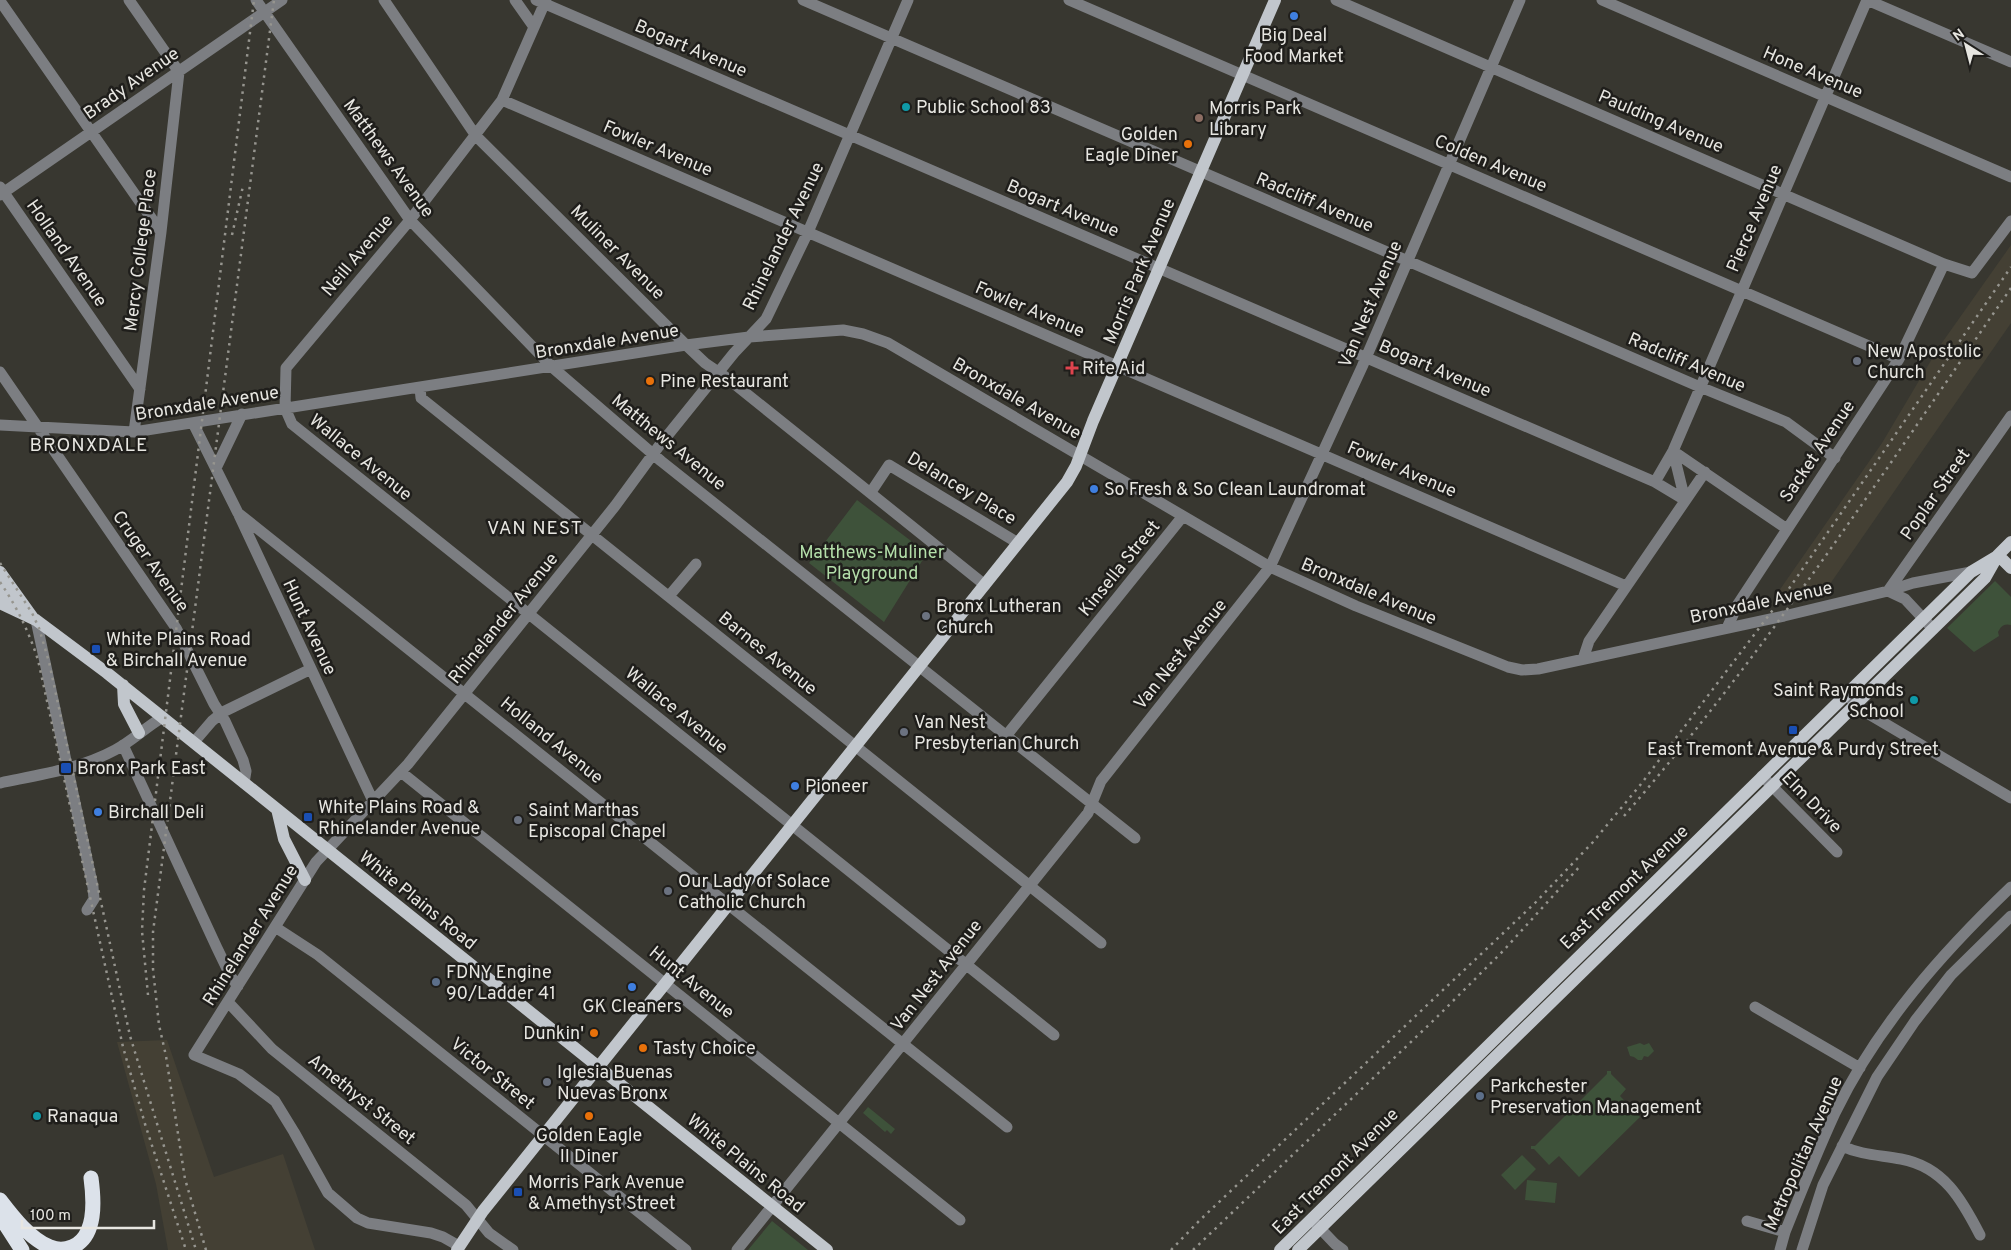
<svg xmlns="http://www.w3.org/2000/svg" width="2011" height="1250" font-family="Overpass,sans-serif">
  <style>
    .built { fill: #444034 }
    .green { fill: #3e523a }
    .lines { fill: none; stroke-linecap: round; stroke-linejoin: round }
    .minor { stroke: #7c7e82; stroke-width: 11 }
    .major { stroke: #c1c6cc; stroke-width: 12 }
    .highway { stroke: #dce2ea; stroke-width: 15 }
    .rail { stroke: #96958f; stroke-width: 2.5; stroke-dasharray: 2.5 5; stroke-linecap: butt }
    .shop-dot { fill: #3f7fe0; stroke: #1f1e1b; stroke-width: 2 }
    .culture-dot { fill: #0f9aa8; stroke: #1f1e1b; stroke-width: 2 }
    .education-dot { fill: #8d6e63; stroke: #1f1e1b; stroke-width: 2 }
    .food-dot { fill: #e8710a; stroke: #1f1e1b; stroke-width: 2 }
    .worship-dot { fill: #6b7280; stroke: #1f1e1b; stroke-width: 2 }
    .health-dot { fill: #e0444e; stroke: #1f1e1b; stroke-width: 2 }
    .transit-dot { fill: #1a4fb4; stroke: #1f1e1b; stroke-width: 2 }
    .service-dot { fill: #5c6f8a; stroke: #1f1e1b; stroke-width: 2 }
    .labels { text-anchor: middle; stroke-width: 5; stroke-linejoin: round; paint-order: stroke }
    .poi-label { font-size: 18px; fill: #e7e6e1; stroke: #1f1e1b; text-anchor: start }
    .street-label { font-size: 18px; fill: #e7e6e1; stroke: #1f1e1b }
    .park-label { font-size: 18px; fill: #b3dea9; stroke: #1f1e1b }
    .neighbourhood-label { font-size: 19px; letter-spacing: 1px; fill: #e7e6e1; stroke: #1f1e1b }
  </style>
  <rect width="100%" height="100%" fill="#383730"/>
  <path class="built" d="M2011,245V323L1830,584L1774,598L1882,443L1939,347Z
    M167,1040L214,1177L283,1154L315,1250H168L156,1184L117,1042Z"/>
  <path class="green" d="M857,500L927,553L884,622L809,563Z
    M1995,581L2011,597V625C2004,623 2001,626 1998,632L1999,636L1974,652L1947,628Z
    M1640,1043L1644,1045L1649,1043L1654,1051L1648,1057L1644,1056L1642,1060H1638L1634,1057L1630,1056L1627,1047Z
    M1607,1071H1611V1074L1626,1089L1620,1096L1640,1117L1579,1177L1559,1156L1549,1165L1534,1149H1531V1146H1535L1607,1074Z
    M868,1107L895,1129L891,1134L887,1130L885,1132L863,1113Z
    M1522,1155L1536,1169L1515,1190L1501,1175Z
    M1527,1180L1557,1183L1555,1203L1525,1200Z
    M772,1221L808,1250H748Z"/>
  <g class="lines">
    <path class="minor" d="M129,0L179,72L161,232L134,432
      M256,0L410,220L552,367L661,461L1135,838
      M384,0L476,136L686,345L705,363L727,378L985,585
      M515,0L534,27
      M536,0L1655,482L1685,500
      M546,0L502,100L410,220L286,368L285,408L292,424L1054,1035
      M803,0L1700,387L1786,422L1835,458
      M1069,0L1899,359
      M1336,0L1944,264L1972,273L2011,221
      M1602,0L2011,177
      M0,1L161,232
      M502,100L1626,586
      M0,187L140,389
      M0,195L282,0
      M0,372L176,628L214,704L225,721L243,760L246,771L244,783
      M420,388L421,398L1101,943
      M193,423L238,513L373,801
      M0,425L134,432L686,345L749,337L843,330L863,334L888,343L1270,567L1356,606L1508,667L1522,670L1538,669L1784,616L1888,591L1913,583L1971,572
      M1673,451L1787,529
      M1673,451L1685,500
      M216,468L242,414
      M1655,482L1673,451L1867,0L2011,62
      M871,492L889,465L1018,543
      M238,513L1007,1127
      M1888,591L2011,416
      M1888,591L1905,599L1933,629
      M669,596L696,564
      M36,620L93,887L94,899L87,910
      M1727,628L1738,604L1899,359L1944,264
      M1583,659L1589,641L1705,472
      M1846,694L1862,710L2011,798
      M1006,736L1183,516
      M194,742L212,721L223,712L311,669
      M123,745L217,948L231,977L238,986
      M401,772L960,1220
      M1762,776L1837,852
      M0,783C38,775 80,769 115,750C132,741 146,727 163,717
      M275,927L318,955L686,1250
      M228,1002L272,1049L466,1205L489,1233L513,1250
      M1755,1007L1860,1068
      M1842,1146C1861,1155 1880,1155 1901,1159C1944,1167 1962,1200 1980,1235
      M1747,1221L1785,1232
      M1314,1222L1335,1244L1343,1250
      M459,1246L443,1237L431,1233L368,1223L357,1218L328,1193L294,1132L275,1101L239,1074L194,1055L316,862L408,764L615,506L659,446L734,353L766,319L808,232L908,0
      M737,1250L1088,813L1101,781L1270,567L1362,367L1520,0
      M1780,1250L1785,1232C1801,1192 1817,1152 1835,1113C1877,1026 1942,953 2011,887
      M1802,1250L1823,1185L1877,1077L1915,1021L1951,975L2011,916"/>
    <path class="major" d="M1998,555L2011,568
      M0,572L33,618
      M0,590L16,607
      M0,603L36,620L107,673L827,1250
      M123,685L124,704L139,733
      M277,809L284,839L305,880
      M457,1250L483,1211L1067,482L1076,466L1093,421L1275,0
      M1280,1250L1971,572L1996,557
      M1298,1250L1985,578L1998,555L2011,542"/>
    <path class="highway" d="M0,1200C13,1217 30,1239 50,1247C57,1250 65,1250 72,1247C97,1237 94,1200 91,1178
      M0,1216L22,1250"/>
    <path class="rail" d="M232,235L243,186
      M0,563L32,613L39,628L49,662L130,1036L196,1250
      M0,582C17,607 29,632 38,660L123,1047L145,1124L186,1250
      M1624,816C1767,651 1887,467 2011,288
      M148,995L142,931L144,890L254,0
      M206,1250L185,1179L166,1056L159,1025L153,969V932L274,0
      M1171,1250L1200,1220L1535,903L1593,842L1641,784L1788,590L2011,267
      M1193,1250L1436,1018L1504,950L1581,865"/>
  </g>
  <g class="shop-dot">
    <circle cx="1294" cy="16" r="5"/>
    <circle cx="1094" cy="489" r="5"/>
    <circle cx="795" cy="786" r="5"/>
    <circle cx="98" cy="812" r="5"/>
    <circle cx="632" cy="987" r="5"/>
  </g>
  <g class="culture-dot">
    <circle cx="906" cy="107" r="5"/>
    <circle cx="1914" cy="700" r="5"/>
    <circle cx="37" cy="1116" r="5"/>
  </g>
  <circle class="education-dot" cx="1199" cy="118" r="5"/>
  <g class="food-dot">
    <circle cx="1188" cy="144" r="5"/>
    <circle cx="650" cy="381" r="5"/>
    <circle cx="594" cy="1033" r="5"/>
    <circle cx="643" cy="1048" r="5"/>
    <circle cx="589" cy="1116" r="5"/>
  </g>
  <g class="worship-dot">
    <circle cx="1857" cy="361" r="5"/>
    <circle cx="926" cy="616" r="5"/>
    <circle cx="904" cy="732" r="5"/>
    <circle cx="518" cy="820" r="5"/>
    <circle cx="668" cy="891" r="5"/>
    <circle cx="547" cy="1082" r="5"/>
  </g>
  <path class="health-dot" d="M1069.5 360.5h5v5h5v5h-5v5h-5v-5h-5v-5h5z"/>
  <g class="transit-dot">
    <rect x="91" y="644" width="10" height="10" rx="2.5"/>
    <rect x="1788" y="725" width="10" height="10" rx="2.5"/>
    <rect x="60" y="762" width="12" height="12" rx="2.5"/>
    <rect x="303" y="812" width="10" height="10" rx="2.5"/>
    <rect x="513" y="1187" width="10" height="10" rx="2.5"/>
  </g>
  <g class="service-dot">
    <circle cx="436" cy="982" r="5"/>
    <circle cx="1480" cy="1096" r="5"/>
  </g>
  <g class="labels">
    <g class="poi-label">
      <text x="1294" y="41" text-anchor="middle">Big Deal<tspan x="1294" dy="21">Food Market</tspan></text>
      <text x="916" y="113">Public School 83</text>
      <text x="1209" y="114">Morris Park<tspan x="1209" dy="21">Library</tspan></text>
      <text x="1178" y="140" text-anchor="end">Golden<tspan x="1178" dy="21">Eagle Diner</tspan></text>
      <text x="1867" y="357">New Apostolic<tspan x="1867" dy="21">Church</tspan></text>
      <text x="1082" y="374">Rite Aid</text>
      <text x="660" y="387">Pine Restaurant</text>
      <text x="1104" y="495">So Fresh &amp; So Clean Laundromat</text>
      <text x="936" y="612">Bronx Lutheran<tspan x="936" dy="21">Church</tspan></text>
      <text x="106" y="645">White Plains Road<tspan x="106" dy="21">&amp; Birchall Avenue</tspan></text>
      <text x="1904" y="696" text-anchor="end">Saint Raymonds<tspan x="1904" dy="21">School</tspan></text>
      <text x="914" y="728">Van Nest<tspan x="914" dy="21">Presbyterian Church</tspan></text>
      <text x="1793" y="755" text-anchor="middle">East Tremont Avenue &amp; Purdy Street</text>
      <text x="77" y="774">Bronx Park East</text>
      <text x="805" y="792">Pioneer</text>
      <text x="318" y="813">White Plains Road &amp;<tspan x="318" dy="21">Rhinelander Avenue</tspan></text>
      <text x="528" y="816">Saint Marthas<tspan x="528" dy="21">Episcopal Chapel</tspan></text>
      <text x="108" y="818">Birchall Deli</text>
      <text x="678" y="887">Our Lady of Solace<tspan x="678" dy="21">Catholic Church</tspan></text>
      <text x="446" y="978">FDNY Engine<tspan x="446" dy="21">90/Ladder 41</tspan></text>
      <text x="632" y="1012" text-anchor="middle">GK Cleaners</text>
      <text x="584" y="1039" text-anchor="end">Dunkin'</text>
      <text x="653" y="1054">Tasty Choice</text>
      <text x="557" y="1078">Iglesia Buenas<tspan x="557" dy="21">Nuevas Bronx</tspan></text>
      <text x="1490" y="1092">Parkchester<tspan x="1490" dy="21">Preservation Management</tspan></text>
      <text x="47" y="1122">Ranaqua</text>
      <text x="589" y="1141" text-anchor="middle">Golden Eagle<tspan x="589" dy="21">II Diner</tspan></text>
      <text x="528" y="1188">Morris Park Avenue<tspan x="528" dy="21">&amp; Amethyst Street</tspan></text>
    </g>
    <g class="street-label">
      <text transform="translate(691 48) rotate(23)" y="6">Bogart Avenue</text>
      <text transform="translate(1813 72) rotate(23)" y="6">Hone Avenue</text>
      <text transform="translate(131 83) rotate(-35)" y="6">Brady Avenue</text>
      <text transform="translate(1661 121) rotate(23)" y="6">Paulding Avenue</text>
      <text transform="translate(658 148) rotate(23)" y="6">Fowler Avenue</text>
      <text transform="translate(389 158) rotate(54)" y="6">Matthews Avenue</text>
      <text transform="translate(1491 163) rotate(23)" y="6">Colden Avenue</text>
      <text transform="translate(1315 202) rotate(23)" y="6">Radcliff Avenue</text>
      <text transform="translate(1063 208) rotate(23)" y="6">Bogart Avenue</text>
      <text transform="translate(1754 218) rotate(-67)" y="6">Pierce Avenue</text>
      <text transform="translate(783 236) rotate(-64)" y="6">Rhinelander Avenue</text>
      <text transform="translate(140 250) rotate(-83)" y="6">Mercy College Place</text>
      <text transform="translate(618 252) rotate(45)" y="6">Muliner Avenue</text>
      <text transform="translate(67 253) rotate(55)" y="6">Holland Avenue</text>
      <text transform="translate(357 255) rotate(-50)" y="6">Neill Avenue</text>
      <text transform="translate(1139 271) rotate(-67)" y="6">Morris Park Avenue</text>
      <text transform="translate(1370 304) rotate(-67)" y="6">Van Nest Avenue</text>
      <text transform="translate(1030 309) rotate(23)" y="6">Fowler Avenue</text>
      <text transform="translate(607 341) rotate(-9)" y="6">Bronxdale Avenue</text>
      <text transform="translate(1687 362) rotate(23)" y="6">Radcliff Avenue</text>
      <text transform="translate(1435 368) rotate(23)" y="6">Bogart Avenue</text>
      <text transform="translate(1017 398) rotate(30)" y="6">Bronxdale Avenue</text>
      <text transform="translate(207 403) rotate(-9)" y="6">Bronxdale Avenue</text>
      <text transform="translate(669 442) rotate(39)" y="6">Matthews Avenue</text>
      <text transform="translate(1817 451) rotate(-56)" y="6">Sacket Avenue</text>
      <text transform="translate(361 457) rotate(39)" y="6">Wallace Avenue</text>
      <text transform="translate(1402 469) rotate(23)" y="6">Fowler Avenue</text>
      <text transform="translate(962 488) rotate(31)" y="6">Delancey Place</text>
      <text transform="translate(1935 494) rotate(-55)" y="6">Poplar Street</text>
      <text transform="translate(151 561) rotate(55)" y="6">Cruger Avenue</text>
      <text transform="translate(1119 568) rotate(-51)" y="6">Kinsella Street</text>
      <text transform="translate(1369 591) rotate(23)" y="6">Bronxdale Avenue</text>
      <text transform="translate(1761 602) rotate(-12)" y="6">Bronxdale Avenue</text>
      <text transform="translate(503 618) rotate(-51)" y="6">Rhinelander Avenue</text>
      <text transform="translate(310 627) rotate(65)" y="6">Hunt Avenue</text>
      <text transform="translate(768 653) rotate(39)" y="6">Barnes Avenue</text>
      <text transform="translate(1180 654) rotate(-51)" y="6">Van Nest Avenue</text>
      <text transform="translate(677 710) rotate(39)" y="6">Wallace Avenue</text>
      <text transform="translate(552 740) rotate(39)" y="6">Holland Avenue</text>
      <text transform="translate(1812 802) rotate(46)" y="6">Elm Drive</text>
      <text transform="translate(1624 887) rotate(-44)" y="6">East Tremont Avenue</text>
      <text transform="translate(418 900) rotate(39)" y="6">White Plains Road</text>
      <text transform="translate(250 935) rotate(-58)" y="6">Rhinelander Avenue</text>
      <text transform="translate(936 975) rotate(-52)" y="6">Van Nest Avenue</text>
      <text transform="translate(692 982) rotate(39)" y="6">Hunt Avenue</text>
      <text transform="translate(493 1073) rotate(39)" y="6">Victor Street</text>
      <text transform="translate(362 1099) rotate(39)" y="6">Amethyst Street</text>
      <text transform="translate(1803 1153) rotate(-66)" y="6">Metropolitan Avenue</text>
      <text transform="translate(746 1163) rotate(39)" y="6">White Plains Road</text>
      <text transform="translate(1335 1171) rotate(-45)" y="6">East Tremont Avenue</text>
    </g>
    <g class="park-label">
      <text x="872" y="558">Matthews-Muliner<tspan x="872" dy="21">Playground</tspan></text>
    </g>
    <g class="neighbourhood-label">
      <text x="89" y="451">BRONXDALE</text>
      <text x="535" y="534">VAN NEST</text>
    </g>
  </g>
  <g transform="translate(1966 45) rotate(324)" stroke="#1f1e1b" stroke-width="4" paint-order="stroke">
  <path d="M0-4L9 19L0 12L-9 19Z" fill="#e7e6e1"/>
  <text y="-8" font-size="14" font-weight="bold" text-anchor="middle" fill="#e7e6e1">N</text>
  </g>
  <path d="M22 1220v8h132v-8" fill="none" stroke="#e7e6e1" stroke-width="2.5"/>
  <text x="30" y="1220" font-size="15" fill="#e7e6e1" stroke="#1f1e1b" stroke-width="4" paint-order="stroke">100 m</text>
</svg>
